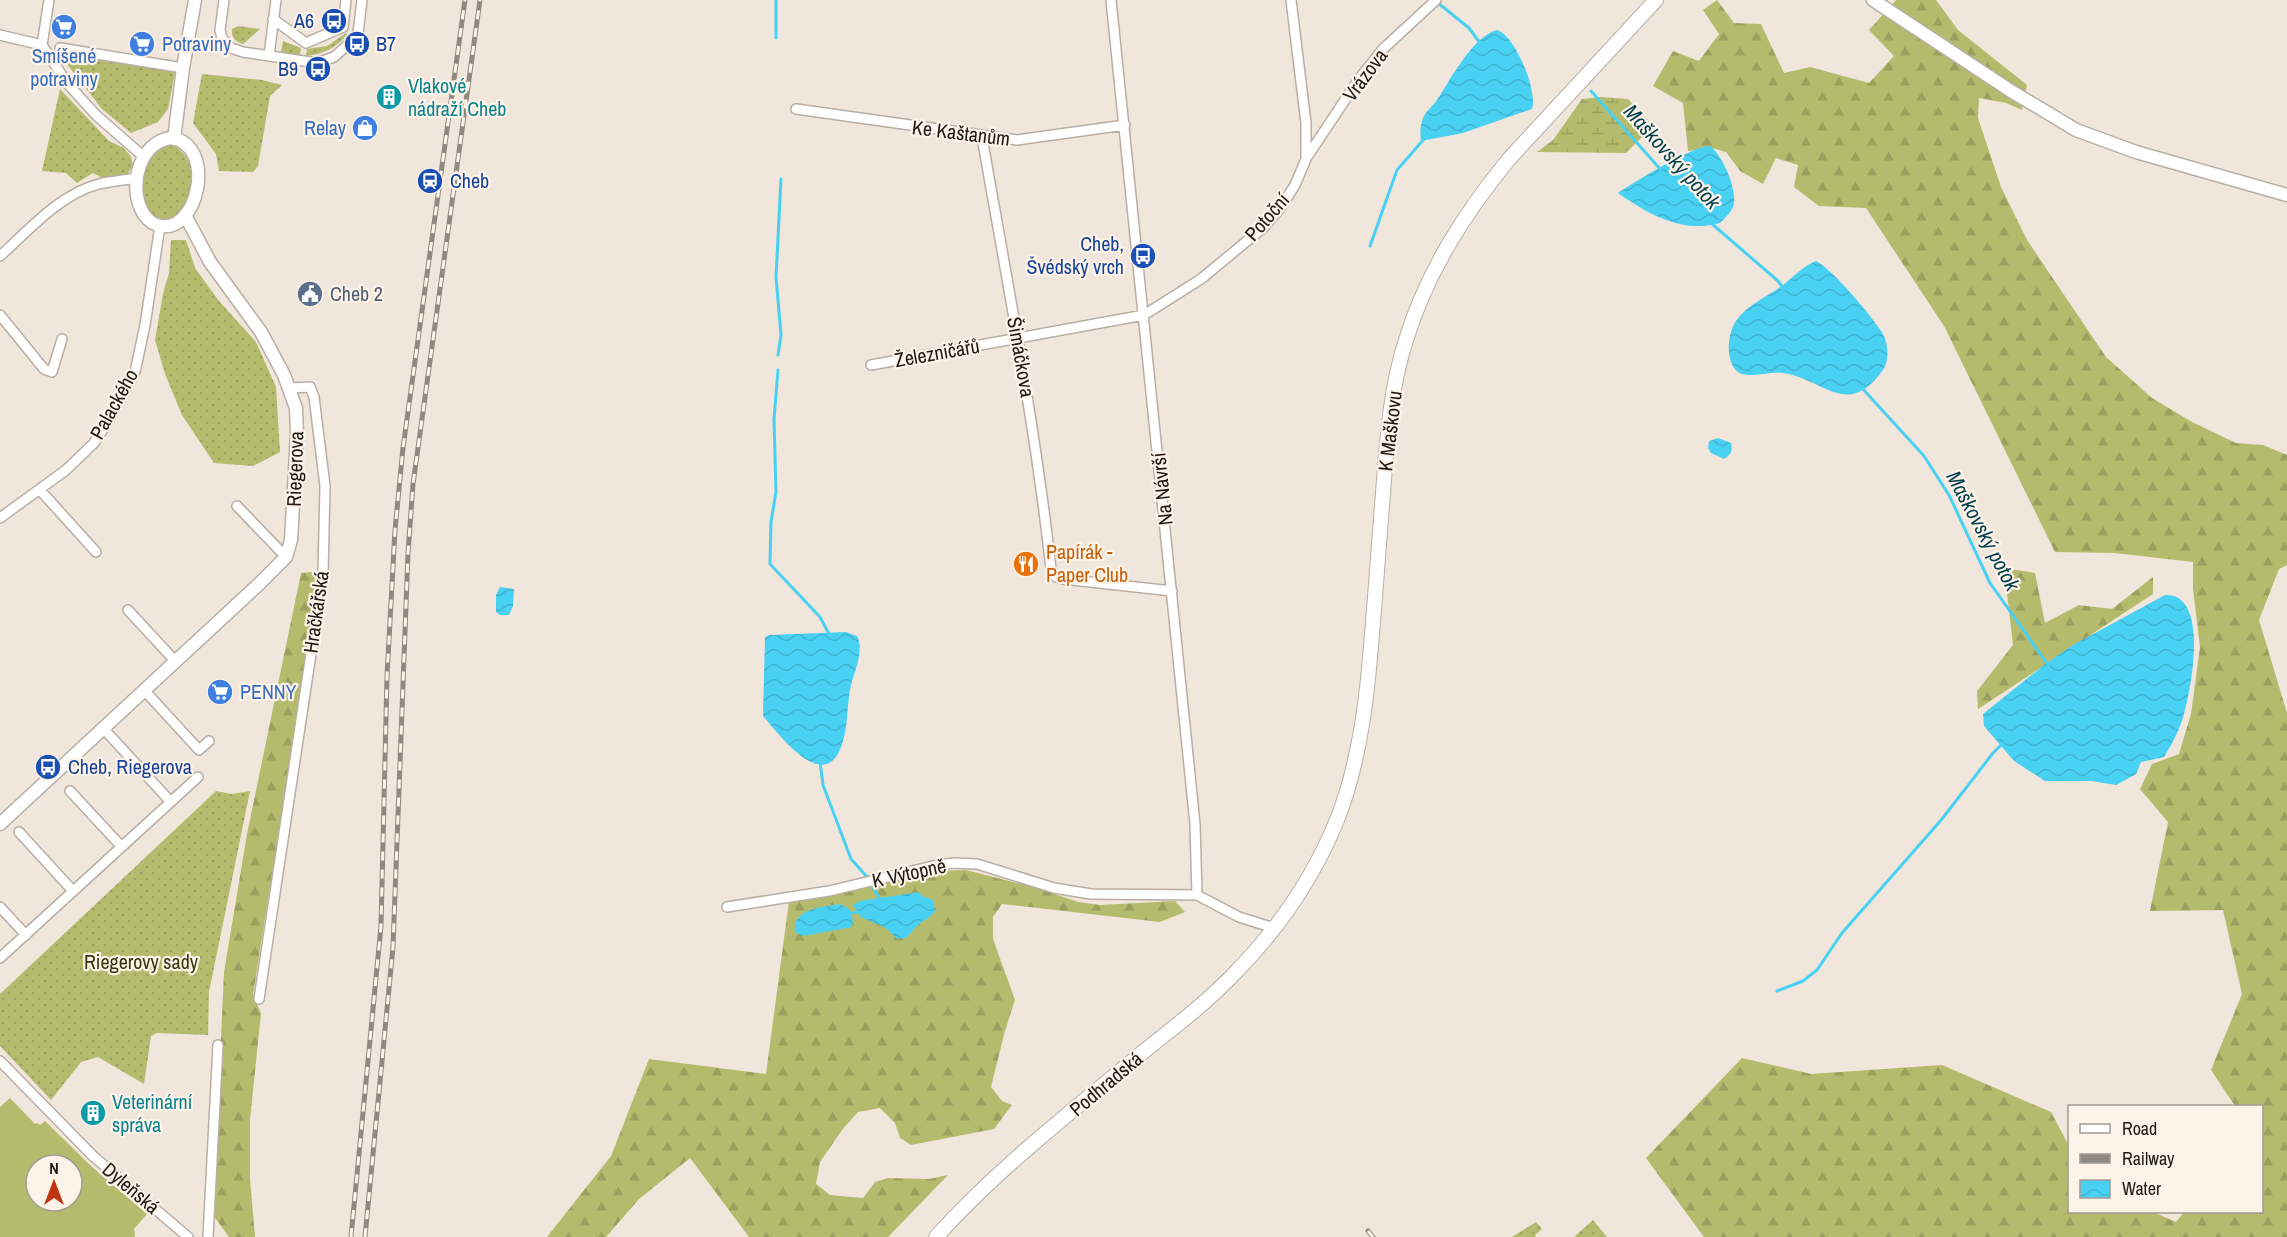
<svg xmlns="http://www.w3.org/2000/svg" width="2287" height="1237" font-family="'Archivo Narrow',sans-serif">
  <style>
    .grass { fill: url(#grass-dots) }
    .forest { fill: url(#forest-firs) }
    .wetland { fill: url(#wetland-marsh) }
    .garden { fill: #b5bb6d; fill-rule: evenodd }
    .water { fill: url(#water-waves) }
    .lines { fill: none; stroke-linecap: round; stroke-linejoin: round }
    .stream { stroke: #49d1f4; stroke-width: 3 }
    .minor-casing { stroke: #b8aea4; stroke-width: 12 }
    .tertiary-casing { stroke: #b8aea4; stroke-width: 15 }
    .secondary-casing { stroke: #b8aea4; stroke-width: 16 }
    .minor { stroke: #fff; stroke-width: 9 }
    .tertiary { stroke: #fff; stroke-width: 12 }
    .secondary { stroke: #fff; stroke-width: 14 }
    .rail-casing { stroke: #908981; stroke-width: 5 }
    .rail { stroke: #fdf3e8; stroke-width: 3; stroke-dasharray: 9; stroke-linecap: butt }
    .labels { text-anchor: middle; stroke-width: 4.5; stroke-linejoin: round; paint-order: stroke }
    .transit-label { font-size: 20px; fill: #164399; stroke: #fdf3e8; text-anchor: end }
    .shop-label { font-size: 20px; fill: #366cbe; stroke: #fdf3e8; text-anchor: start }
    .street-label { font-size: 20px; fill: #1d1915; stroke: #fdf3e8 }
    .culture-label { font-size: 20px; fill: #0d838f; stroke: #fdf3e8; text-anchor: start }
    .service-label { font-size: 20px; fill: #4e5e75; stroke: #fdf3e8; text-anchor: start }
    .food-label { font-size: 20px; fill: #c56008; stroke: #fdf3e8; text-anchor: start }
    .park-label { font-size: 20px; fill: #35370c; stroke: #fdf3e8 }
    .water-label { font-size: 21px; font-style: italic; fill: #003f4e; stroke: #fdf3e8 }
  </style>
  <defs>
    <pattern id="grass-dots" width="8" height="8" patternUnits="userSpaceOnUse" patternTransform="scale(1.5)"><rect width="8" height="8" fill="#b5bb6d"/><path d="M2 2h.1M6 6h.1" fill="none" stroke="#9ba05e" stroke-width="1.8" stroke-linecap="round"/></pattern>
    <pattern id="forest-firs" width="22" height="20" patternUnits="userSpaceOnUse" patternTransform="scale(1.5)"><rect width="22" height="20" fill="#b5bb6d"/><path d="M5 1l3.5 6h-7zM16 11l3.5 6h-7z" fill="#9ba05e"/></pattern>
    <pattern id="wetland-marsh" width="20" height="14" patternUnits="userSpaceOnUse" patternTransform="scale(1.5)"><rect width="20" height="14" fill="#b5bb6d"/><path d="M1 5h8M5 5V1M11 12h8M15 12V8" fill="none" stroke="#9ba05e"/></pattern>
    <pattern id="water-waves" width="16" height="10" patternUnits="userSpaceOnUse" patternTransform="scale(1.5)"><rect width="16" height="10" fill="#49d1f4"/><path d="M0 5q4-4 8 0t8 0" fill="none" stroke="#3fb3d0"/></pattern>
  </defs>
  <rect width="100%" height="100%" fill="#f0e6db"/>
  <path class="grass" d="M238,26L260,29L243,44C235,42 231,37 232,29Z
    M346,33L347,34C337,48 323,54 306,56L307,49L327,46Z
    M283,41L301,48L300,55L281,52Z
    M59,54L175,72L168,109L158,122L131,133L102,109Z
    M202,74L262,80L282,85L270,96L258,166L253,172L219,171L216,154L193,123Z
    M60,89L109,141L124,148L131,157L133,165L127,175L102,178L93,173L77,183L66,173L42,171Z
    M172,145C207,160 190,222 162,219C131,217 139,148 172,145Z
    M171,240H186L195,268L219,301L256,342L276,387L280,452L253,466L214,463L182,415L165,374L155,340L163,294L169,273Z
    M216,791L232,794L250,791L209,992L208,1035L157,1033L151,1036L144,1084L98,1057L81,1062L51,1100L0,1046V994Z
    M1593,1220L1607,1237H1574Z
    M1536,1222L1542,1229L1535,1235L1536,1237H1512Z"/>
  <path class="forest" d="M1717,0L1734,23L1761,24L1784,73L1810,67L1869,83L1894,56L1869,30L1896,0H1936L1958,30L2027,85L2022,110L2006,103L1979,98L1978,118L2001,187L2027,240L2106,357L2152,398L2192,422L2236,443L2263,445L2287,455V565L2279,569L2259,620L2287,713V1237H1704L1646,1158L1742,1058L1811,1074L1942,1065L2051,1112L2069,1146L2070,1212H2153L2176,1222L2184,1212H2262V1106H2235L2211,1070L2242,994L2223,910L2150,911L2168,822L2140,789L2152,764L2179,754L2191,714L2200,647L2193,589V562L2115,553L2055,552L1944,326L1866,208L1819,206L1794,187L1798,165L1776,158L1763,184L1740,171L1726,152L1712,148L1688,151L1683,103L1653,86L1673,51L1699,61L1719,34L1703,10Z
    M2004,568L2035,573L2045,623L2079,605L2112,609L2153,577V594L1978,709L1977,691L2013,645Z
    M312,572L319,575L253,995L261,1013L250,1120V1179L255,1237H229L213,1215L224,972L247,834L301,573Z
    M966,870L1040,889L1078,902L1100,905L1175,901L1185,912L1160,922L1002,904L993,917V939L1015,1000L1005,1031L991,1087L1002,1101L1012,1105L994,1129L911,1145L900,1138L895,1123L880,1108L858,1112L842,1130L820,1162L816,1184L830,1195L863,1198L875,1182L888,1178L929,1179L948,1175L888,1237H749L690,1158L639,1199L606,1237H547L611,1156L649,1059L766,1074L789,901L936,871Z"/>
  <path class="wetland" d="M1601,97L1628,99L1653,126L1626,153L1537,152L1553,140L1582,99Z"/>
  <path class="garden" d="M10,1098L35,1124L37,1123L40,1125L45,1121L92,1167L147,1214L134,1229L135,1237H0V1107ZM36,1165H72V1201H36Z"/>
  <path class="water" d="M1497,30C1515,35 1538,91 1532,109L1463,133L1421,141C1420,133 1420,126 1423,118C1426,111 1433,106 1437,100C1450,80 1473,36 1497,30Z
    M1710,146C1723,156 1736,187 1734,203C1733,211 1725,218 1720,223C1682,234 1648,214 1618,193C1633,183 1694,145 1710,146Z
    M1816,261C1832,269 1870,314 1881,331C1888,340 1890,360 1883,370C1847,420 1825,379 1783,373C1770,371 1746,379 1738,372C1725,362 1727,334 1736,321C1745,307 1765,297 1779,288C1792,279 1801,267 1816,261Z
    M1718,438L1731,443C1733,450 1731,455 1724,459L1711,453L1708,448L1709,441Z
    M500,587L514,589L513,606L509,615H500L496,612V595Z
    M2165,595C2210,593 2191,689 2184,714C2180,729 2172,744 2164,757L2141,762L2136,774L2116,785L2091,781H2045L2014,761L1984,726L1983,714L2044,665L2073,645Z
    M846,632L857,636C865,652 853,673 850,690C847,707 848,724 843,741C827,798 781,737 763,716L765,637L770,635Z
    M919,892L922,896L933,900L935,911C930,918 924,920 918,925C912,930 911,935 903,939L896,938L886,928L861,917L853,905L860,901Z
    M840,904L849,909L853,920L852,927L803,936L795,932C792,908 823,907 840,904Z"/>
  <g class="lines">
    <path class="stream" d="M776,0V38
      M1438,3L1469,28L1480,43
      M1591,91L1661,170
      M1711,223L1778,281L1784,289
      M1370,246L1397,170L1424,139
      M778,355L781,335L776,277L781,179
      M778,370L774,419L776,492L771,522L770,564L820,617L829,634
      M1862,388L1924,456L1949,495L1990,583L2048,665
      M820,762L823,785L851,859L868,878
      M871,884L880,899L878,902
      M850,913L860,912
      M1777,991L1803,981L1817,970L1842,933L1942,819L1993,753L2003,743"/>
    <g class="minor-casing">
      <path id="minor" d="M224,0L220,30L222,38L231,48L243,52L317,63L334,57L352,41L358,33L362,0
        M1111,0L1195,824L1197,895
        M273,19L306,43L343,27L346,0
        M0,35L42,45L67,83L96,115L144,157
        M42,45L49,0
        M60,48L183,68
        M269,56L276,0
        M796,109L1017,140L1125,125
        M982,137C1007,281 1035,424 1051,569L1056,577L1063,579L1172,591
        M1307,157L1359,79L1383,49L1436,0
        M0,256C29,230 60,194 99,184C111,181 124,180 137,178
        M0,315L44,369L52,372L62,339
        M871,365L1144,315L1201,279L1264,227L1281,207L1295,185L1306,159V123L1291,0
        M40,490L96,552
        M237,506L286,557
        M0,518L66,470L94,443L109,420L135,372L145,325L160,226
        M128,610L176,662
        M144,690L199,750L209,741
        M103,728L170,801
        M70,791L121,846
        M19,832L73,891
        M0,907L26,935
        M727,907L829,891L937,865L954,863L977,864L1054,888L1091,894L1197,895L1239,917L1274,928
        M0,958L198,777
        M259,999L323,574L325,486L314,397L310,387L290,388
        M0,1061L93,1156L188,1237
        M208,1237L218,1045"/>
    </g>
    <g class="tertiary-casing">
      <path id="tertiary" d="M1873,0L2011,91L2076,130L2136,152L2287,195
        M171,138C218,144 198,238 157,225C149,222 144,216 141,209C129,184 140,142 171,138Z
        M174,139L183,68L195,0
        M0,824L259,584L286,557L291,540L297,435L296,408L284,375L261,332L210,262L185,215"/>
    </g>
    <g class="secondary-casing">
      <path id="secondary" d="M936,1237C996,1170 1069,1114 1138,1056C1169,1031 1203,1006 1231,977C1276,932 1313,879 1337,820C1355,775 1363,727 1368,679C1374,617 1378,555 1383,493C1387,441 1390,389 1406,340C1427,272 1464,214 1509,159L1656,0"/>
    </g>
    <use href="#minor" class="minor"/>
    <use href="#tertiary" class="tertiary"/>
    <use href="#secondary" class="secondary"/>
    <g class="rail-casing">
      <path id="rail" d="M1368,1231L1373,1237
        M351,1237L381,926L387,676L395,530L403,448L465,0
        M365,1237L393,947L408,553L413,484L480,0"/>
    </g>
    <use href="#rail" class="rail"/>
  </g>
  <defs>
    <g id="bus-disc" transform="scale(1.35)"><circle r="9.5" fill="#1a4fb4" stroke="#fdf3e8"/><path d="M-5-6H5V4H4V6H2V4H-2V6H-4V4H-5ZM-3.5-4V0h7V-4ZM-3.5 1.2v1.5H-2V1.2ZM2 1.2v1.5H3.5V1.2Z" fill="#fff"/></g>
    <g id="supermarket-disc" transform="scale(1.35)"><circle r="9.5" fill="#3f7fe0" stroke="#fdf3e8"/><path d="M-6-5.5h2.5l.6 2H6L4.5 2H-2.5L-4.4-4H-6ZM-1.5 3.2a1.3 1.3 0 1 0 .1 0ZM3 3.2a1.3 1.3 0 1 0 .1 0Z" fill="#fff"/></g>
    <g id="building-disc" transform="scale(1.35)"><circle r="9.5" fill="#0f9aa8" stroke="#fdf3e8"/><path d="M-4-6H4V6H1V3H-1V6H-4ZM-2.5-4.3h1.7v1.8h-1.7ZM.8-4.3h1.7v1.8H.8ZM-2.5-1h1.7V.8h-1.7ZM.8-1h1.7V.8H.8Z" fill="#fff"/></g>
    <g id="shop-disc" transform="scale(1.35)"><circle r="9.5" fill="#3f7fe0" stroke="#fdf3e8"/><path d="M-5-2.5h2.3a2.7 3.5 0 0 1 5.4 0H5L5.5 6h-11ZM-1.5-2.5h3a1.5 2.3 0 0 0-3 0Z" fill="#fff"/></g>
    <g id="station-disc" transform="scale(1.35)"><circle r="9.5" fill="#1a4fb4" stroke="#fdf3e8"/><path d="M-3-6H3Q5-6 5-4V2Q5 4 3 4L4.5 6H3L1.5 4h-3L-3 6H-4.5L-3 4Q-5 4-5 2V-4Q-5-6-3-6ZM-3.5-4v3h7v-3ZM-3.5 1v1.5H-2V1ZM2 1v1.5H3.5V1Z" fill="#fff"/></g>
    <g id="civic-disc" transform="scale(1.35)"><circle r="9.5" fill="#5c6f8a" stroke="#fdf3e8"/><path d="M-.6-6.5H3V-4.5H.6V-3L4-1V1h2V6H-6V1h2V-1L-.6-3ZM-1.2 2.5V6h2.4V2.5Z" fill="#fff"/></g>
    <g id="restaurant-disc" transform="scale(1.35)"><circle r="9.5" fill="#e8710a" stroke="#fdf3e8"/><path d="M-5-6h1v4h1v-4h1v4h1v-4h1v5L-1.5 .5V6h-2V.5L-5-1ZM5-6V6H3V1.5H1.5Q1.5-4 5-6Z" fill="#fff"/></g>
  </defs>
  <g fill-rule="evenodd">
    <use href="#bus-disc" x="334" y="21"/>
    <use href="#supermarket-disc" x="64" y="27"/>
    <use href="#supermarket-disc" x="142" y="44"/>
    <use href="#bus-disc" x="357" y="44"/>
    <use href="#bus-disc" x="318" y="69"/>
    <use href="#building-disc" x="389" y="97"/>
    <use href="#shop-disc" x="365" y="128"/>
    <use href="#station-disc" x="430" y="181"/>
    <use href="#bus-disc" x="1143" y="256"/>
    <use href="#civic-disc" x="310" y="294"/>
    <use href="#restaurant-disc" x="1026" y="564"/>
    <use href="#supermarket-disc" x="220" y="692"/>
    <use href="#bus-disc" x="48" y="767"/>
    <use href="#building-disc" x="93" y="1113"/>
  </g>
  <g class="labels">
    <g class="transit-label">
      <text x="314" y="28">A6</text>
      <text x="376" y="51" text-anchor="start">B7</text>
      <text x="298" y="76">B9</text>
      <text x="450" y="188" text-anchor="start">Cheb</text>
      <text x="1124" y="251">Cheb,<tspan x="1124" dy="23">Švédský vrch</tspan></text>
      <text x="68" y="774" text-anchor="start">Cheb, Riegerova</text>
    </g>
    <g class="shop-label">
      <text x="162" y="51">Potraviny</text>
      <text x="64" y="63" text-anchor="middle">Smíšené<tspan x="64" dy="23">potraviny</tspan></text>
      <text x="346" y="135" text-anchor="end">Relay</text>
      <text x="240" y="699">PENNY</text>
    </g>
    <g class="street-label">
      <text transform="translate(1365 75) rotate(-53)" y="7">Vrázova</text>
      <text transform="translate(961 133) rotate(7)" y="7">Ke Kaštanům</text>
      <text transform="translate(1267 217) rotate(-49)" y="7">Potoční</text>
      <text transform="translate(937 353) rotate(-10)" y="7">Železničářů</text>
      <text transform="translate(1021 357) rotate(80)" y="7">Šimáčkova</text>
      <text transform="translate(114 404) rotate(-61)" y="7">Palackého</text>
      <text transform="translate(1390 431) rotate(-83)" y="7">K Maškovu</text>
      <text transform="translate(295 469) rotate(-88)" y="7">Riegerova</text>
      <text transform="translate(1162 489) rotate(-96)" y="7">Na Návrší</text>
      <text transform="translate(316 612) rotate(-82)" y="7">Hračkářská</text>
      <text transform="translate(909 873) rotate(-12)" y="7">K Výtopně</text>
      <text transform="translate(1106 1084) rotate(-40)" y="7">Podhradská</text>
      <text transform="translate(131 1188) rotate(40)" y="7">Dyleňská</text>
    </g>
    <g class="culture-label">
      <text x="408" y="93">Vlakové<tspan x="408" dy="23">nádraží Cheb</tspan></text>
      <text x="112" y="1109">Veterinární<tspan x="112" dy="23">správa</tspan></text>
    </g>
    <g class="service-label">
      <text x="330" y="301">Cheb 2</text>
    </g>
    <g class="food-label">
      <text x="1046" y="559">Papírák -<tspan x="1046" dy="23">Paper Club</tspan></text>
    </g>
    <g class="park-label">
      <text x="141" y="969">Riegerovy sady</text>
    </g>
    <g class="water-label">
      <text transform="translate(1672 157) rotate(48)" y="7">Maškovský potok</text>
      <text transform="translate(1983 531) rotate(62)" y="7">Maškovský potok</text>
    </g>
  </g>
  <rect x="2068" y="1105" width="195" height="108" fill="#fdf3e8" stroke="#a39c94" stroke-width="1.5"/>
  <rect x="2080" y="1124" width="30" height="9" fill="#ffffff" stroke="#a39c94" stroke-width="1.5"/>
  <text x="2122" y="1135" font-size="18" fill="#1d1915">Road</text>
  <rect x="2080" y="1154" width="30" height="9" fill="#908981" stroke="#a39c94" stroke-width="1.5"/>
  <text x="2122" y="1165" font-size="18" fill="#1d1915">Railway</text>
  <rect x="2080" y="1180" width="30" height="18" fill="url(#water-waves)" stroke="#a39c94" stroke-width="1.5"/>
  <text x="2122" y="1195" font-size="18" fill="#1d1915">Water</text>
  <g transform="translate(54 1183)"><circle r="28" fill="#fdf3e8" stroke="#a39c94" stroke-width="1.5"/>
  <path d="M0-4.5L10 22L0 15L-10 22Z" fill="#bf3611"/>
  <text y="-9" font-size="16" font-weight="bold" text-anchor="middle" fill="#1d1915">N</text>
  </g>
</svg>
